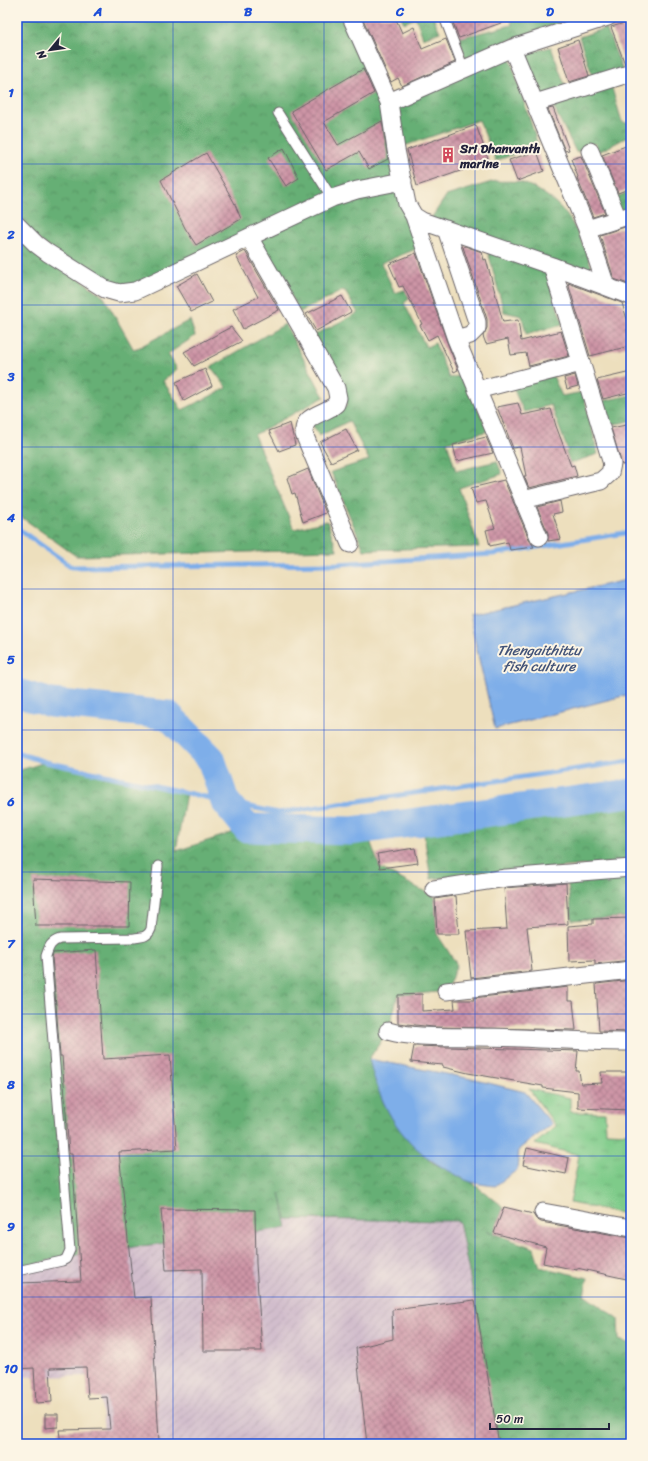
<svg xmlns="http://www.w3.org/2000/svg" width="648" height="1461" font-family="Sriracha,sans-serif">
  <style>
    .industrial { fill: url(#industrial-furrows) }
    .grass { fill: url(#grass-tufts); stroke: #507662 }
    .forest { fill: url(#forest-crowns); stroke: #446858 }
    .water { fill: #7eaee9; stroke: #506892 }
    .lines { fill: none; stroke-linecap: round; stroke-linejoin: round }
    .stream { stroke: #7eaee9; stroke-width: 5 }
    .river { stroke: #7eaee9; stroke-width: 29 }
    .building { fill: url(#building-cross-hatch) }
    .service-casing { stroke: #696468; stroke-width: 11 }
    .minor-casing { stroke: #696468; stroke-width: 19 }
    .service { stroke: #fff; stroke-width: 9 }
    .minor { stroke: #fff; stroke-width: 17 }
    .grid { fill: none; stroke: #1d4ed8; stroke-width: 1; stroke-opacity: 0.55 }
    .labels { text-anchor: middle; stroke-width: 4; stroke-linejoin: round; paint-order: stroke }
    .poi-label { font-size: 13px; font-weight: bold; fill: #22223b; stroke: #fcf5e5; text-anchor: start }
    .water-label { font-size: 14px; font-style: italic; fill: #425378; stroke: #fcf5e5 }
    .neatline { fill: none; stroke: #1d4ed8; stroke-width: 1.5 }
    .grid-label { font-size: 13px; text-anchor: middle; font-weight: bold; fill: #1d4ed8 }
  </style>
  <defs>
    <pattern id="industrial-furrows" width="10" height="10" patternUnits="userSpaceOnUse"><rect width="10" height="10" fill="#d1bdcc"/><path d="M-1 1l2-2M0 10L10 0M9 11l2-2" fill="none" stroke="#b3a2b0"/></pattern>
    <pattern id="grass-tufts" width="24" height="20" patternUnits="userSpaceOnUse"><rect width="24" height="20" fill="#7ecb89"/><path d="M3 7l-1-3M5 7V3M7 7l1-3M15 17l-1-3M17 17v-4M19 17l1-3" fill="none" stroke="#6dae77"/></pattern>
    <pattern id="forest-crowns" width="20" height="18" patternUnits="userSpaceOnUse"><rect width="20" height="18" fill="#66af75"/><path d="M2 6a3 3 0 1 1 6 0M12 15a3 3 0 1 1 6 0" fill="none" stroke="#548e61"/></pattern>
    <pattern id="building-cross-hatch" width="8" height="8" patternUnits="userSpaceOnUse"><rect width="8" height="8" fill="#cd94a6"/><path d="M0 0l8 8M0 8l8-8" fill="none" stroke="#a67888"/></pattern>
  </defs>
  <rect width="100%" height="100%" fill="#fcf5e5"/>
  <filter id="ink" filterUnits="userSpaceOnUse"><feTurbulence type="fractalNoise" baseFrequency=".025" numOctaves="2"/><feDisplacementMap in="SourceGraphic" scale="8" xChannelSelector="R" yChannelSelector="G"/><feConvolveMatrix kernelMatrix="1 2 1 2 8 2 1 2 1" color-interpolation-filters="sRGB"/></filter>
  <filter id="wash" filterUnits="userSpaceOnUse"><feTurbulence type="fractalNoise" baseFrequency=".012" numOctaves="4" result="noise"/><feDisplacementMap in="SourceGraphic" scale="16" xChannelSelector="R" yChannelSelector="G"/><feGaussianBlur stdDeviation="0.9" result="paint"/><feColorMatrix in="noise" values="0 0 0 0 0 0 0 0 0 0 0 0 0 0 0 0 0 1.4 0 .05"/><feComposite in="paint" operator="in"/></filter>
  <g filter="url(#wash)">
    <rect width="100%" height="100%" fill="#eddfbd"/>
    <path class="industrial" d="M17,797L197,1169L275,1173L286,1219L459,1221L534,1248L540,1267L588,1278L584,1295L618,1319L619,1340L631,1344V1444H105L99,1376L17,1377Z"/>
    <path class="grass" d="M529,1089L570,1098V1112L605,1113L606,1132L631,1133V1215L570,1203L579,1155L535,1144L556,1126Z"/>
    <path class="forest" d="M17,17H350L389,102L403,181L332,198L135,291L88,278L17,223Z
      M401,17H433L440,32L423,38L416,18L404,23Z
      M510,17H576L508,41L466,60L459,38L512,25Z
      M606,28L623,71L594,80L579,37Z
      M551,47L566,88L537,98L519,55Z
      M509,55L538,145L496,161L479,120L404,146L395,105Z
      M611,85L622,122L631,124V135L599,152L595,143L576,152L552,104Z
      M495,181C503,182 515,180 523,183C569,201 580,234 595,277L430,220L446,196Z
      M397,190L406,217L419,248L381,263L395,293L407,289L409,299L404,303L426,347L435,343L449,378L463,375L488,431L447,442L456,471L497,461L502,474L459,488L479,547L364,550L331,472L369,460L349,421L319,436L312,424L347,406L314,335L358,313L344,290L300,312L259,239L339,200Z
      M631,191V211L620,214L614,198Z
      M17,231L104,297L134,350L190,320L195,336L168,354L177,369L163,381L182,410L227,388L211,367L285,324L324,397L254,435L294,529L327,521L337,550L76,556L17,514Z
      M487,248L546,271L563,325L526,334L522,316L504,312Z
      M553,376L562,396L583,392L598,454L571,463L559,459L556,455L568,451L551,405L524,412L512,386Z
      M631,395V421L605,426L598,402Z
      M46,762L186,793L176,851L247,828L369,838L380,868L435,897L437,934L457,965L446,991L398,996L388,1031L369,1059L430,1161L471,1182L504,1207L494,1233L486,1231L534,1248L540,1267L588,1278L584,1295L618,1319L619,1340L631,1344V1444H498L478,1318L459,1221L286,1219L280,1193L287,1228L69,1255L17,1269V771Z
      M631,798V861L431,879L423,828Z
      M631,871V917L572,920L567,876Z"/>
    <path class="water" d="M631,579V694L495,729L469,615Z
      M369,1059L472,1079L525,1092L552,1124L519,1149L517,1170L495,1186C487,1185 478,1184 471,1182C463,1180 456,1174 449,1171C402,1146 381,1109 369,1059Z"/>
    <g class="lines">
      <path class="stream" d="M17,528L72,567L338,564L493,554L631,532
        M17,753L46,762L278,813L631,761"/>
      <path class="river" d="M17,693L51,703L168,715L211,759L225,801L247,828L351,831L631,793"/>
    </g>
    <g id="blocks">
      <path class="building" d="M362,17H395L402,33L414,27L422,49L446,39L455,62L402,86L398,78L391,82Z
        M461,17H512V19L459,38L452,20Z
        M628,22L631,28V63L625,64L611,27Z
        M578,40L589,76L569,82L558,47Z
        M363,69L374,93L324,122L338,145L382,121L388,159L369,169L359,152L326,170L291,111Z
        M553,108L569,150L565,151L548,109Z
        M476,125L489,161L417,186L407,150Z
        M631,144V188L618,193L602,155Z
        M284,148L299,178L286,186L268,158Z
        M537,151L544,171L517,181L509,160Z
        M206,153L234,202L241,219L196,245L185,228L161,180Z
        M581,156L605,213L593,217L577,178L578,177L571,159Z
        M631,225V285L614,279L600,235Z
        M465,246L482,252L484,260L486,259L503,322L518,320L521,341L561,331L569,356L529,366L526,353L511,355L508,339L486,344L483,336L487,328V319L463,247Z
        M245,251L279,310L243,329L233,309L258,297L236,256Z
        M416,253L447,342L458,370L454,372L437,335L428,340L420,325L422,324L403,286L399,287L389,264Z
        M197,274L212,302L191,312L176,286Z
        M568,283L622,303L630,329H627L630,346L590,356Z
        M342,296L351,312L316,331L306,314Z
        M231,327L242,341L194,366L184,352Z
        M205,369L212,386L184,401L176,382Z
        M631,372V392L603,399L597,380Z
        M575,375L578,386L567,389L564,378Z
        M518,403L522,415L551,409L556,426L571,466L574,465L577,476L529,488L524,476H526L520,447L513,448L497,407Z
        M290,423L295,445L279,451L269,431Z
        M631,424V463L622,465L611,428Z
        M346,429L357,450L331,462L320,442Z
        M486,437L493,453L457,461L453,445Z
        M308,469L326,513L303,522L295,493L292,494L287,478Z
        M504,480L530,541L534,547L510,550L508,542L490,546L486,530L495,528L486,501L476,503L471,488Z
        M560,501L562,512L553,514L561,539L548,541V533L537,507Z
        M415,848L418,863L380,868L377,854Z
        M33,879L130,882L129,926H36Z
        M566,883L568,924L527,927L532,971L471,978L466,931L507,929L504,888Z
        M453,896H456L459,934H437L435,899Z
        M631,918V960L595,964V960L569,961L568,926L593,924V919Z
        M96,950L103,1059L170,1055L177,1149L119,1152L134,1298L151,1297L159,1441L130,1444H61L59,1430L110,1429L107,1397L88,1398L86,1367L50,1368L52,1402L36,1403L34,1368L17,1369V1283L81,1281L72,1154H69L62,1056H60L52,957L53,953Z
        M631,980V1016H629L630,1032L599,1031L596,984Z
        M568,987V1001H573L576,1030L433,1027L398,1023V995L422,994V1011L455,1009L454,1000H474L473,998Z
        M414,1046L578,1051L576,1071H579L581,1084L602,1083L601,1072H631V1110L578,1108V1092L543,1088V1086L468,1073L443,1067V1065L411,1062Z
        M527,1148L569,1158L566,1174L523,1165Z
        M504,1207L533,1214L536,1219L541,1222L631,1238V1280L577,1268V1270L543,1263L546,1247L494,1233Z
        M161,1209L255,1210L256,1264L262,1351H203L202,1269L166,1270Z
        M475,1300L499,1444H367L356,1348L393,1339L392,1310Z
        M45,1414H58V1427L45,1428Z"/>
    </g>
  </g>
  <g filter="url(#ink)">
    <use href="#blocks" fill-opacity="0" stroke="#696468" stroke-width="1"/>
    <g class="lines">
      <g class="service-casing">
        <path id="service" d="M444,17L464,69
          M278,113L332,198
          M17,1271L62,1261L66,1259L70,1250L46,956C49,947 50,942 60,939L134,938C142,937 148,937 151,929L158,866"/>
      </g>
      <g class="minor-casing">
        <path id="minor" d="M351,17L389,102L396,150L407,204L414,216L422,221L552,266L631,296
          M512,48L587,229L606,286
          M389,102L512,48L608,17
          M535,103L631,73
          M590,151L618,219
          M414,216L456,339L539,537
          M17,225L36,244L48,253L105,289L119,293L135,291L332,198L357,190L403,181
          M446,229L477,322V328L470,335L456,339
          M587,229L631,215
          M249,237L336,388L338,398L336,404C324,415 302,414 304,434L350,544
          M477,390L581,363
          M523,500L601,481L610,473L612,464L552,266
          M434,889L506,878L631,868
          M446,991L631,970
          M388,1031C417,1039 448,1036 479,1037C529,1037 580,1042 631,1042
          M543,1212L631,1228"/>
      </g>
      <use href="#service" class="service"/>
      <use href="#minor" class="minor"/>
    </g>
  </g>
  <path class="grid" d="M173,17V1444M324,17V1444M475,17V1444M17,164H631M17,305H631M17,447H631M17,589H631M17,730H631M17,872H631M17,1014H631M17,1156H631M17,1297H631"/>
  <defs>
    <g id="building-bare" transform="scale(1.2)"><path d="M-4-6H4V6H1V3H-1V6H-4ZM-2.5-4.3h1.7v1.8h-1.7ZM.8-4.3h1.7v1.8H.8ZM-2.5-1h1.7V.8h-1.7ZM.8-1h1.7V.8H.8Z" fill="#d1495b" stroke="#fcf5e5" stroke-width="2.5" paint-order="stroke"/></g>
  </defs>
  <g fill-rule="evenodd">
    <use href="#building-bare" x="448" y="155"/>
  </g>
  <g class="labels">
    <g class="poi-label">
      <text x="460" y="153">Sri Dhanvanth<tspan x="460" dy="15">marine</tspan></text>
    </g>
    <g class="water-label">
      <text x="539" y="655">Thengaithittu<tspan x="539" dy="16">fish culture</tspan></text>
    </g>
  </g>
  <rect width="648" height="1461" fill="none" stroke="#fcf5e5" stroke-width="44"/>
  <g transform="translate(50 50) rotate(241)" stroke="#fcf5e5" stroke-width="3" paint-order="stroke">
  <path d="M0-3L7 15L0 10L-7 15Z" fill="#22223b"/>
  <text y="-6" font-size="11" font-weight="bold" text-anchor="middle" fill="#22223b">N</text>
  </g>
  <path d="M490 1423v6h119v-6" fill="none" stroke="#22223b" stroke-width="2"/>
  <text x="496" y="1423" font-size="12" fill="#22223b" stroke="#fcf5e5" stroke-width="3" paint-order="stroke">50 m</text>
  <rect x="22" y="22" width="604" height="1417" class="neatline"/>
  <g class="grid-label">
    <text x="98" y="16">A</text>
    <text x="248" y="16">B</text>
    <text x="400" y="16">C</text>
    <text x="550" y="16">D</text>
    <text x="11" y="97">1</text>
    <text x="11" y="239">2</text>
    <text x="11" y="381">3</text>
    <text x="11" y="522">4</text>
    <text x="11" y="664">5</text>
    <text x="11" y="806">6</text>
    <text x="11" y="948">7</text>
    <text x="11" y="1089">8</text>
    <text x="11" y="1231">9</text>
    <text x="11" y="1373">10</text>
  </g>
</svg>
